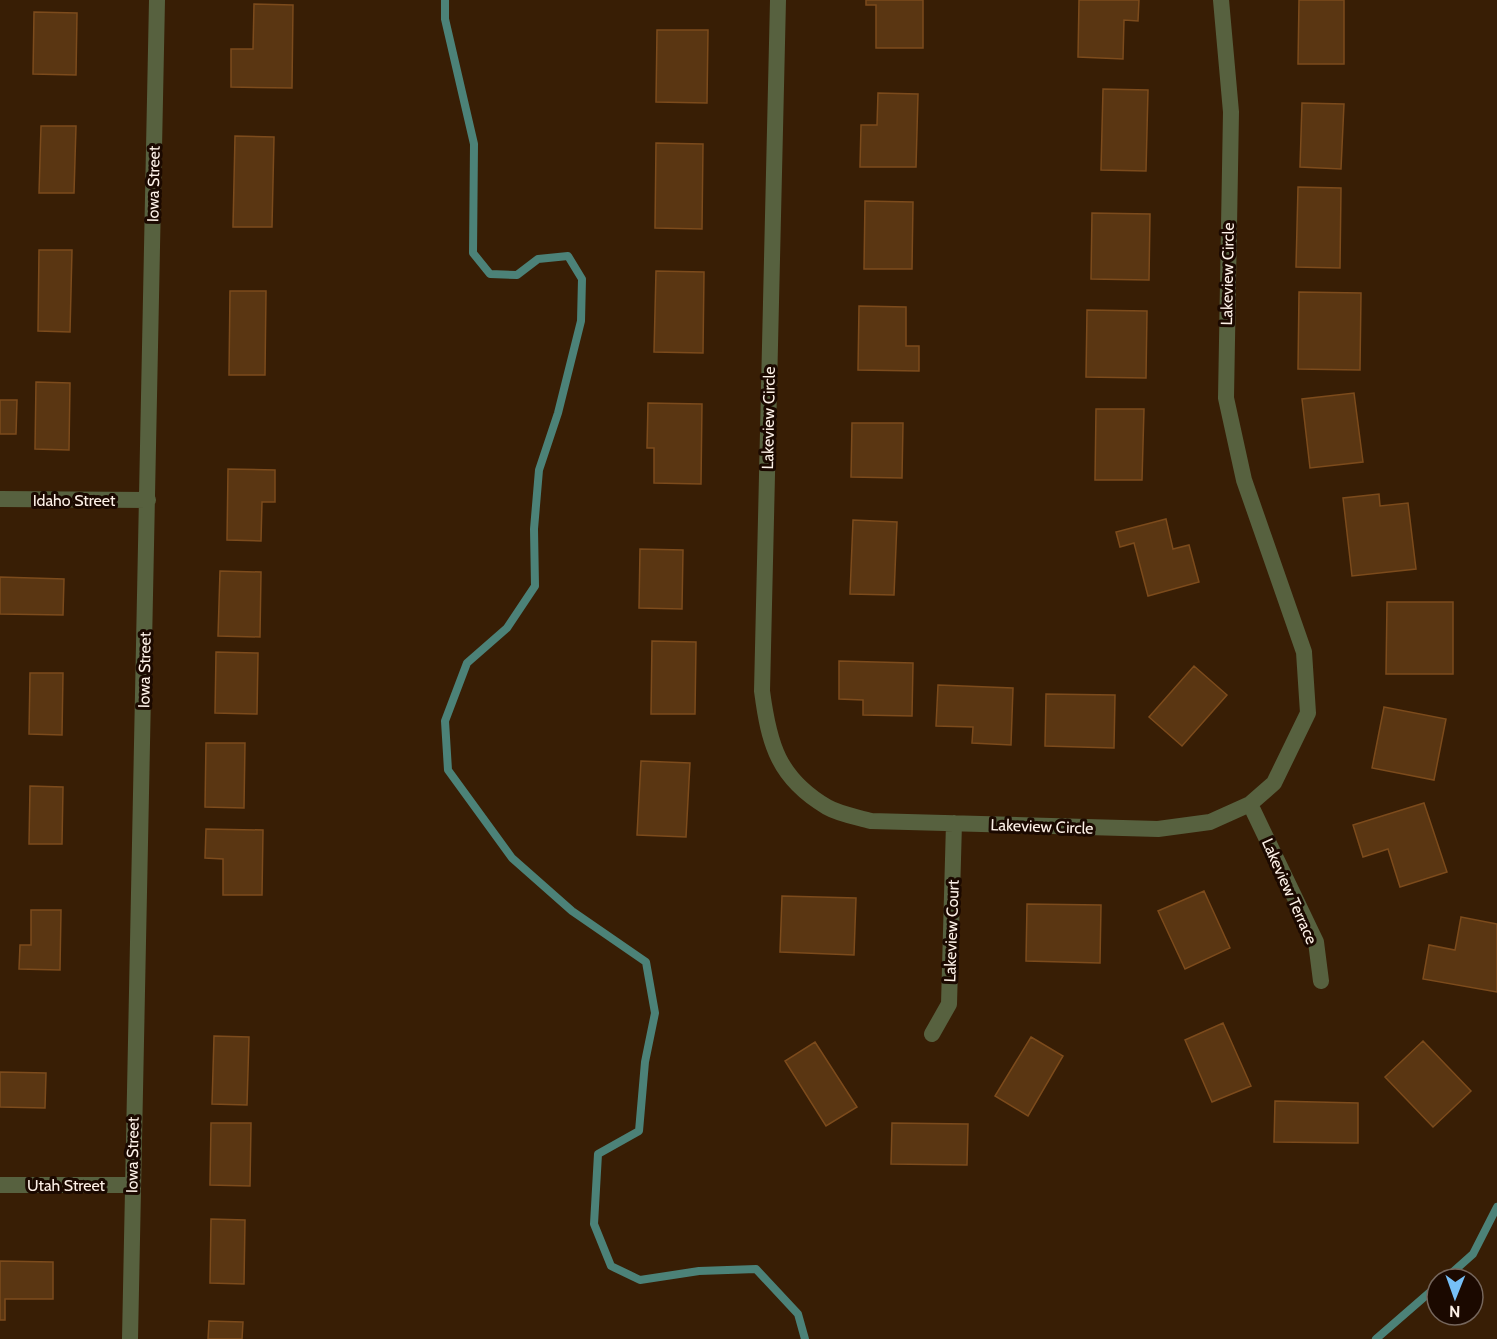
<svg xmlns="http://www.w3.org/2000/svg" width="1497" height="1339" font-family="Cabin,sans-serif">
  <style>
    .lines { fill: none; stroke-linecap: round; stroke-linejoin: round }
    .stream { stroke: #4c8278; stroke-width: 8 }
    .building { fill: #5a3612; stroke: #7c4b1c; stroke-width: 1.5 }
    .minor { stroke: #57613f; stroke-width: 16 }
    .labels { text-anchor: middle; stroke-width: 6; stroke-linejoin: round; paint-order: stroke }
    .street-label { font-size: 16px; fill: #fdf1e7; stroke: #1b0900 }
  </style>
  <rect width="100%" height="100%" fill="#381e05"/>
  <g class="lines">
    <path class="stream" d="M445,0V19L474,144L473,253L490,274L517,275L538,259L568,256L582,279L581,321L558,413L539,470L534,529L535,586L507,628L467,663L445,721L448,770L512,858L572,911L646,962L655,1013L645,1062L639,1131L598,1154L594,1224L611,1266L640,1280L699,1271L756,1269L798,1314L805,1339
      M1445,1279L1473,1254L1497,1207
      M1376,1339L1437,1286"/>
  </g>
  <path class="building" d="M866,0H923V48H876V5H866Z
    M1079,0H1139L1138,21L1124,20L1123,59L1078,57Z
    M1299,0H1344V64H1298Z
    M254,4L293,5L292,88L231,87V49H253Z
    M34,12L77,13L76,75L33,74Z
    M657,30H708L707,103L656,102Z
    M1103,89L1148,90L1146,171L1101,170Z
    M878,93L918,94L916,167H860L861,125H877Z
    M1302,103L1344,104L1341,169L1300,167Z
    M41,126H76L74,193H39Z
    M235,136L274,137L272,227H233Z
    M656,143L703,144L702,229L655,228Z
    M1298,187L1341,188L1340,268L1296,267Z
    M865,201L913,202L912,269H864Z
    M1092,213L1150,214L1149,280L1091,279Z
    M39,250H72L70,332L38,331Z
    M656,271L704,272L703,353L654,352Z
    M230,291H266L265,375H229Z
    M1299,292L1361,293L1360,370L1298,369Z
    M859,306L906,307V346H919V371L858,370Z
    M1087,310L1147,311L1146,378L1086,377Z
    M36,382L70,383L69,450L35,449Z
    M1354,393L1363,462L1310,468L1302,399Z
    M0,400H17L16,434H0Z
    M648,403L702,404L701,484L654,483V448H647Z
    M1096,409H1144L1142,480H1095Z
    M852,423H903L902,478L851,477Z
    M228,469L275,470V502H262L261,541L227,540Z
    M1379,494L1380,506L1408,503L1416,569L1352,576L1343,498Z
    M1166,519L1173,549L1189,545L1199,582L1148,596L1134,543L1120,547L1116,532Z
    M853,520L897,522L894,595L850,594Z
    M640,549L683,550L682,609L639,608Z
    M220,571L261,572L260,637L218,636Z
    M0,577L64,579L63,615L0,614Z
    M1387,602H1453V674H1386Z
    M652,641L696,642L695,714H651Z
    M216,652L258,653L257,714L215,713Z
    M839,661L913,663L912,716L863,715V700L839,699Z
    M1194,666L1227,695L1182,746L1149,717Z
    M30,673H63L62,735L29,734Z
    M938,685L1013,688L1011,745L972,743L973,727L936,726Z
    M1046,694L1115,695L1114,748L1045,746Z
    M1384,707L1446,719L1434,780L1372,768Z
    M206,743H245L244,808L205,807Z
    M641,761L690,763L686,837L637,835Z
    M30,786L63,787L62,844H29Z
    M1424,803L1447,872L1400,887L1388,849L1363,857L1353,825Z
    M206,829L263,830L262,895H223V859L205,858Z
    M1204,891L1230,948L1185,969L1158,911Z
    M782,896L856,898L854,955L780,952Z
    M1027,904L1101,905L1100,963L1026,961Z
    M31,910H61L60,970L19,969L20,945H31Z
    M1461,917L1497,924V992L1423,979L1429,945L1455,950Z
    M1223,1023L1251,1086L1212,1102L1185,1040Z
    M214,1036L249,1037L247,1105L212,1104Z
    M1031,1037L1063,1056L1028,1116L995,1096Z
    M1423,1041L1471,1091L1433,1127L1385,1077Z
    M815,1042L857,1107L826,1126L785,1061Z
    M0,1072L46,1073L45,1108L0,1107Z
    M1275,1101L1358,1103V1143L1274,1142Z
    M211,1123H251L250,1186L210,1185Z
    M892,1123L968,1124L967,1165L891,1164Z
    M211,1219L245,1220L244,1284L210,1283Z
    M0,1261L53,1262V1299H5V1320H0Z
    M209,1321L243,1322L242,1339H208Z"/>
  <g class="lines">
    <path class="minor" d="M778,0L762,691C769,744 778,778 827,807C839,814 857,817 871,821L1158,829L1210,822L1250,804L1274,783L1308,713L1304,652L1244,480L1226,398L1231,112L1221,0
      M0,499L148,500
      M1250,804L1316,942L1321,981
      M932,1034L949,1004L954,823
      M0,1185H132
      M130,1339L157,0"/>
  </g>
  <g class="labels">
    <g class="street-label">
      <text transform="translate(153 184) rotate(-89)" y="6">Iowa Street</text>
      <text transform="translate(1227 274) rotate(-89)" y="6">Lakeview Circle</text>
      <text transform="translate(768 418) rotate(-89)" y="6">Lakeview Circle</text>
      <text x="74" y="506">Idaho Street</text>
      <text transform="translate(144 670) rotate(-89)" y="6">Iowa Street</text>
      <text transform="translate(1042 826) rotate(2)" y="6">Lakeview Circle</text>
      <text transform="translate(1290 891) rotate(66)" y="6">Lakeview Terrace</text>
      <text transform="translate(951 931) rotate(-88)" y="6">Lakeview Court</text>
      <text transform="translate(132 1155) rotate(-89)" y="6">Iowa Street</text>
      <text x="66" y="1191">Utah Street</text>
    </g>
  </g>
  <g transform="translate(1455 1297) rotate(181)"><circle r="28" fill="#1b0900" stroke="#75665c" stroke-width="1.5"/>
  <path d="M0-4.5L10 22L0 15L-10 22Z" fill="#76c0f7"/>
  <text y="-9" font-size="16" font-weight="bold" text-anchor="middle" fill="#fdf1e7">N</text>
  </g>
</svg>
